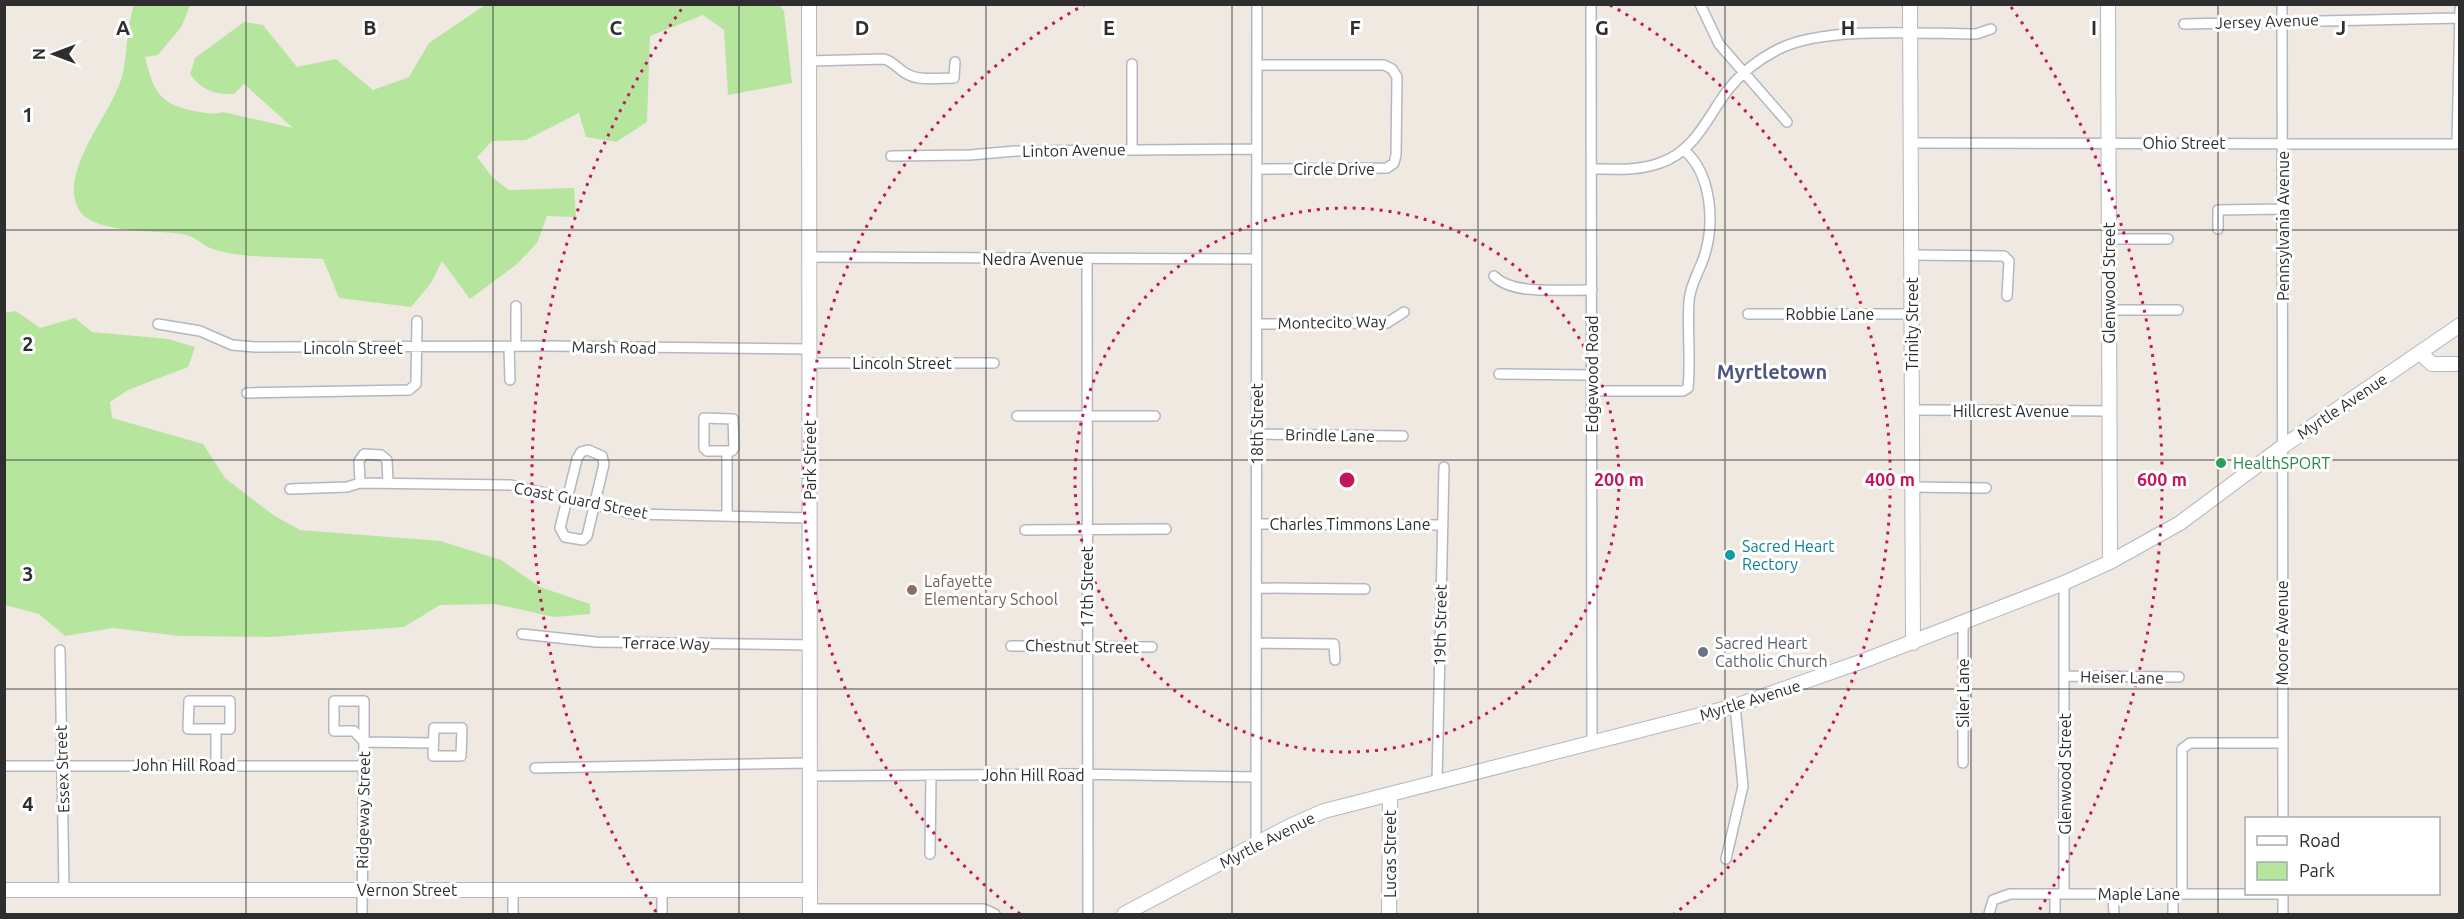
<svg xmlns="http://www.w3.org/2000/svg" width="2464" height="919" font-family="Ubuntu,sans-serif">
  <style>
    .green { fill: #b6e59e }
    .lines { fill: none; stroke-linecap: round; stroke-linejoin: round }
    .street-casing { stroke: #b4b7c1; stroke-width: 12 }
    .secondary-casing { stroke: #b4b7c1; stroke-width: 16 }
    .street { stroke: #fff; stroke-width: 9 }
    .secondary { stroke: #fff; stroke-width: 14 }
    .grid { fill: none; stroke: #2e2e2e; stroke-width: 1.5; stroke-opacity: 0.55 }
    .ring { fill: none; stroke: #c2185b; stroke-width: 3; stroke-dasharray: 3 6 }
    .leisure-dot { fill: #2e9e5b; stroke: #fff; stroke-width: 2 }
    .culture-dot { fill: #0f9aa8; stroke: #fff; stroke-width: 2 }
    .education-dot { fill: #8d6e63; stroke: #fff; stroke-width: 2 }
    .worship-dot { fill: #6b7280; stroke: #fff; stroke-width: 2 }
    .labels { text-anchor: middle; stroke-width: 6; stroke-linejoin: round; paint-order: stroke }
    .street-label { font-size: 16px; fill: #2e2e2e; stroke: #fff }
    .leisure-label { font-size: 16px; fill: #27864d; stroke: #fff; text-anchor: start }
    .culture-label { font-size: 16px; fill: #0d838f; stroke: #fff; text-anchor: start }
    .education-label { font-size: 16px; fill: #785e54; stroke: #fff; text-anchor: start }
    .worship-label { font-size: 16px; fill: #5b616d; stroke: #fff; text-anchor: start }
    .quarter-label { font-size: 20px; font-weight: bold; fill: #4d5680; stroke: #fff }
    .grid-label { font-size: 20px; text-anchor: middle; font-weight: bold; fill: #2e2e2e; stroke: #fff; stroke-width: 6; stroke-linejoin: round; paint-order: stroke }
    .centre { fill: #c2185b; stroke: #fff; stroke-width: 3 }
    .ring-label { font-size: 18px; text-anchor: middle; font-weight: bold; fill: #c2185b; stroke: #fff; stroke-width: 6; stroke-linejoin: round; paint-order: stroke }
  </style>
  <rect width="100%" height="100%" fill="#efe9e1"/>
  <path class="green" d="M779,5L784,11L792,83L728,95L724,30L703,15L650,36L647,122L616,142L586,137L579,113L526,140L492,141L477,157L493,178L509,190L574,188L576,217L547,216L537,243L517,264L470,299L442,261L431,283L411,307L339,298L323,259C293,257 238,259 210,248C201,244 193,235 182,234C157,230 93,234 79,210C57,171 113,113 122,76C128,52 126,28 134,5H190L182,26L158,55L145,57C153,90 159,105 195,111C205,113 213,115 223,112L293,128L244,84L234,94C215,95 201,90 190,74L195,58L244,22L263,25L297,67L336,59L373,90L409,77L429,43L485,5Z
    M16,311L40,328L75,318L92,332L168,339L195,347L188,367L128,390L110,402L112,418L203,444L225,478L273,515L300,530L440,541L501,560L540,587L590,604V614L554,617L495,604L440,605L404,627L270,637L180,636L113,628L65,636L39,614L5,605L4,313Z"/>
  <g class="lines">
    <g class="street-casing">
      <path id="street" d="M1591,4L1592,743
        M1700,4L1719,44L1787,122
        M2282,4L2283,818
        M2184,24L2459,18
        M809,61L884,59C895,62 899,71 909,75C920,81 941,78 954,78L955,62
        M1132,64V149
        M1911,143L2457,144L2460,9
        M891,156L970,155L1015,151L1257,149
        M1257,169L1387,168L1394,163L1396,155L1397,77L1392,69L1384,65H1257
        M1592,169C1615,169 1638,171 1660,163C1695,151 1707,118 1727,91C1741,73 1760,58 1781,48C1828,26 1922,34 1976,34L1991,29
        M2218,229V210L2282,209
        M2109,239H2168
        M1911,255L2004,256L2009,261L2007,296
        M810,257L1256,259
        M1087,259L1088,914
        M1494,276C1513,296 1565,289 1592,290
        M516,306V346
        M2110,310H2178
        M1748,314H1912
        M158,324L200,331L232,345L255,347L549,346L810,349
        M1257,324L1387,323L1404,312
        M509,347L510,380
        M810,363H994
        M1499,374L1593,375
        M1592,391H1683L1688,388C1691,359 1687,330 1689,301C1690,285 1699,272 1704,257C1715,224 1712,174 1684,150
        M247,393L409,390L416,384L417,321
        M1912,410L2110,411
        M1017,416H1155
        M704,418L733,419L734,448L732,451H707L704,448Z
        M1257,434L1403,436
        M588,450L602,456L604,464L587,536L583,540L565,537L560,528L577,459L581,452Z
        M727,452V516
        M360,483L359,461L364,454L381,455L387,460L388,483
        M1911,487L1986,488
        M290,489L347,487L360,483L511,485L634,514L810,518
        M1257,524L1443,525
        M1025,530L1166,529
        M1257,588L1365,589
        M1963,622V763
        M522,634L596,642L810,645
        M1257,643L1334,644L1335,660
        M1011,646L1152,647
        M60,650L64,889
        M2065,676L2179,677
        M189,701H230V729H188Z
        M334,701H364V742L354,731H334Z
        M434,728H462L461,756H433Z
        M216,765V729
        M4,766H364
        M535,768L810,763
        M810,776L1072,774L1256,777
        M1437,782L1444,467
        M1256,844L1257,4
        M930,854L931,775
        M1726,859L1743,786L1735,706
        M513,890V914
        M662,890V914
        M2064,894V583
        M2113,894L2114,914
        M2182,894V749L2190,743H2282
        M810,909H984L995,914
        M362,914L364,742L433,743
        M1989,914L1993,900L2010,894H2279
        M2055,914V894
        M2173,914V894
        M2283,914V894"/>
    </g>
    <g class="secondary-casing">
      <path id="secondary" d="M809,4L810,914
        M1910,4L1913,643
        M2108,4L2110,562
        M2420,353L2432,364H2460
        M4,890H810
        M1124,914L1288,827L1324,811L1735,706L1863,661L2064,583L2110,562L2180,523L2282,447L2460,325
        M1389,914L1390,794"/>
    </g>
    <use href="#street" class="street"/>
    <use href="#secondary" class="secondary"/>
  </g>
  <path class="grid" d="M246,4V914M493,4V914M739,4V914M986,4V914M1232,4V914M1478,4V914M1725,4V914M1971,4V914M2218,4V914M4,230H2460M4,460H2460M4,689H2460"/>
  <g class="ring">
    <circle cx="1347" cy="480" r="272"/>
    <path d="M1020 914A543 543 0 0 1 1084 5M1610 5A543 543 0 0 1 1674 914"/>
    <path d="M656 912A815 815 0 0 1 683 7M2011 7A815 815 0 0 1 2038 912"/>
  </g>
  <circle class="leisure-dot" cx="2221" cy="463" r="6"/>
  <circle class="culture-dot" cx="1730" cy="555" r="6"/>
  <circle class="education-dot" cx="912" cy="590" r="6"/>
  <circle class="worship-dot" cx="1703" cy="652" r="6"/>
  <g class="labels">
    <g class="street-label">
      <text transform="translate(2267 21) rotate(-2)" y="6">Jersey Avenue</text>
      <text x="2184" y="149">Ohio Street</text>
      <text transform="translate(1074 150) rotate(-1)" y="6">Linton Avenue</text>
      <text x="1334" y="175">Circle Drive</text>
      <text transform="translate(2283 226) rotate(-90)" y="6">Pennsylvania Avenue</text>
      <text x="1033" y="265">Nedra Avenue</text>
      <text transform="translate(2109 283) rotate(-90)" y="6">Glenwood Street</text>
      <text x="1830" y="320">Robbie Lane</text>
      <text transform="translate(1332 322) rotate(-1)" y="6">Montecito Way</text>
      <text transform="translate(1912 324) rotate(-90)" y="6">Trinity Street</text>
      <text transform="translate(614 347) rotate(1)" y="6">Marsh Road</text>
      <text x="353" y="354">Lincoln Street</text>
      <text x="902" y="369">Lincoln Street</text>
      <text transform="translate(1592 374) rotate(-90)" y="6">Edgewood Road</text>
      <text transform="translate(2342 406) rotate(-34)" y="6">Myrtle Avenue</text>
      <text x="2011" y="417">Hillcrest Avenue</text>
      <text transform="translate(1257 424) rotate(-90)" y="6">18th Street</text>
      <text transform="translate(1330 435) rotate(1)" y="6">Brindle Lane</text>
      <text transform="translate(810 460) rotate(-90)" y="6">Park Street</text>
      <text transform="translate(581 500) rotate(11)" y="6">Coast Guard Street</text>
      <text x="1350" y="530">Charles Timmons Lane</text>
      <text transform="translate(1087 587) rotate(-90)" y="6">17th Street</text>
      <text transform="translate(1440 625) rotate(-89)" y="6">19th Street</text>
      <text transform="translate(2282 633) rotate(-90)" y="6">Moore Avenue</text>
      <text transform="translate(666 643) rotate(1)" y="6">Terrace Way</text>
      <text transform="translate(1082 646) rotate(1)" y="6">Chestnut Street</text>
      <text transform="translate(2122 677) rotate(1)" y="6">Heiser Lane</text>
      <text transform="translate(1963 693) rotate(-90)" y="6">Siler Lane</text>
      <text transform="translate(1750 700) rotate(-17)" y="6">Myrtle Avenue</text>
      <text x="184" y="771">John Hill Road</text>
      <text transform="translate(62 769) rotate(-92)" y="6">Essex Street</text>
      <text transform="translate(2065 774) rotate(-90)" y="6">Glenwood Street</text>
      <text x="1033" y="781">John Hill Road</text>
      <text transform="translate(363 810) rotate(-89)" y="6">Ridgeway Street</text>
      <text transform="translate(1267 840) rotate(-27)" y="6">Myrtle Avenue</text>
      <text transform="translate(1390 854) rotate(-90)" y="6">Lucas Street</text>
      <text x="407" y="896">Vernon Street</text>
      <text x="2139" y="900">Maple Lane</text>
    </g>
    <g class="leisure-label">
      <text x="2233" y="469">HealthSPORT</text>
    </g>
    <g class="culture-label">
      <text x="1742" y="552">Sacred Heart<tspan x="1742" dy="18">Rectory</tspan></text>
    </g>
    <g class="education-label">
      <text x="924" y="587">Lafayette<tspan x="924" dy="18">Elementary School</tspan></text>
    </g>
    <g class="worship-label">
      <text x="1715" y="649">Sacred Heart<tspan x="1715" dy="18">Catholic Church</tspan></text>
    </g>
    <g class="quarter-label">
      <text x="1772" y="379">Myrtletown</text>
    </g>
  </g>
  <g class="grid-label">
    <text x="123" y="35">A</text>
    <text x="370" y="35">B</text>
    <text x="616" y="35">C</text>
    <text x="862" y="35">D</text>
    <text x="1109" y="35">E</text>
    <text x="1355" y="35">F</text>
    <text x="1602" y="35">G</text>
    <text x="1848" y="35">H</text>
    <text x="2094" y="35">I</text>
    <text x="2341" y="35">J</text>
    <text x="28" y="122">1</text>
    <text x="28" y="351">2</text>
    <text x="28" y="581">3</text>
    <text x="28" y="811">4</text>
  </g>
  <circle cx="1347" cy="480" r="9" class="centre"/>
  <g class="ring-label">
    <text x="1619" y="486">200 m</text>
    <text x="1890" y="486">400 m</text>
    <text x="2162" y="486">600 m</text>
  </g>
  <rect width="2464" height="919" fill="none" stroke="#2e2e2e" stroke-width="12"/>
  <rect x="2245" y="817" width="195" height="78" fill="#ffffff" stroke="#ababab" stroke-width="1.5"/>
  <rect x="2257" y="836" width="30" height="9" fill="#ffffff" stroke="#ababab" stroke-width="1.5"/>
  <text x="2299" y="847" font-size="18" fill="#2e2e2e">Road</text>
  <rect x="2257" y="862" width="30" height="18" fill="#b6e59e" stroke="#ababab" stroke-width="1.5"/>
  <text x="2299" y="877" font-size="18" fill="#2e2e2e">Park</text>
  <g transform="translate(54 54) rotate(270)" stroke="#ffffff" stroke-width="4.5" paint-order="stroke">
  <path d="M0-4.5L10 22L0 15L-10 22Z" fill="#2e2e2e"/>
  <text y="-9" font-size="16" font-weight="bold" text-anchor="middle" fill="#2e2e2e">N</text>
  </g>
</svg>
